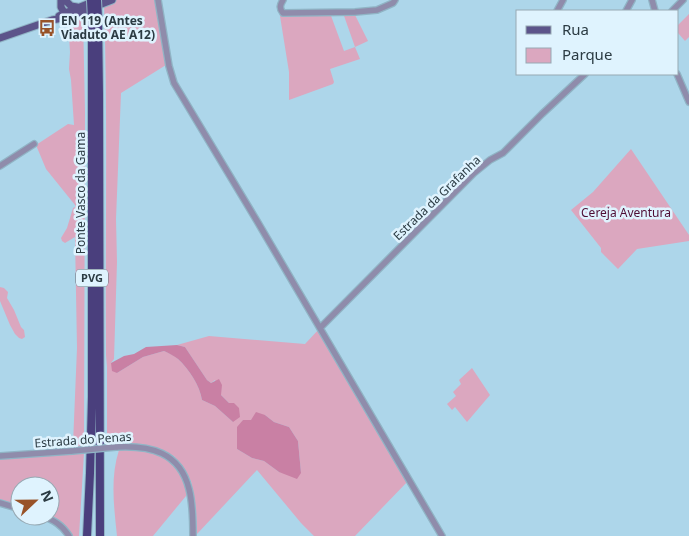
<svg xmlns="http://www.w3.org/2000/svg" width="689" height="536" font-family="'Noto Sans',sans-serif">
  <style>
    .green { fill: #dba7bf; fill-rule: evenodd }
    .forest { fill: #c980a4 }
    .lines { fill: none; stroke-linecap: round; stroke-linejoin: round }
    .minor-casing { stroke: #90b4c5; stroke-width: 8 }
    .major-casing { stroke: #90b4c5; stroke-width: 9 }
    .highway-casing { stroke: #90b4c5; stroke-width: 10 }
    .minor { stroke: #8f8cab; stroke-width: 5.5 }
    .major { stroke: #5c548a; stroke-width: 7 }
    .highway { stroke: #4a3f7d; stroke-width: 8 }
    .minor-bridge-casing { stroke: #90b4c5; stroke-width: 8; stroke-linecap: butt }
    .highway-bridge-casing { stroke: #90b4c5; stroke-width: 10; stroke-linecap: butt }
    .minor-bridge { stroke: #8f8cab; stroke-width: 5.5 }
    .highway-bridge { stroke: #4a3f7d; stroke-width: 8 }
    .labels { text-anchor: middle; stroke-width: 5; stroke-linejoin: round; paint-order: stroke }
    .shield { fill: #dff3fe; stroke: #61727b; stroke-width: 1 }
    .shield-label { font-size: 11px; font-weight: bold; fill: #2b3b43 }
    .poi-label { font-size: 12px; font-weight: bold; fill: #2b3b43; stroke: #dff3fe; text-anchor: start }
    .street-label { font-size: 12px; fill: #2b3b43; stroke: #dff3fe }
    .park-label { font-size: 12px; fill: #4f0d34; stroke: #dff3fe }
  </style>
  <rect width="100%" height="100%" fill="#add6ea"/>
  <path class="green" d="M112,0H156L166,65L121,93L116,219L117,262L114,359L111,363L117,373L143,357L164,351C168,353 174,355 178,359C189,369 200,386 202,400L215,406L233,422L229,403L221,395L215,380L211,383L207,380L185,347L177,345L209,336L305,344L320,328L409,480L355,536H314L301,523L257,470L197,534L196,508L191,481L174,456L147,445L107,444V367L106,355C105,237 108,120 104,3ZM265,415L274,422L289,427L298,441L301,473L279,472L264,461L252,458L237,449V439L243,420H251Z
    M330,13L344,51L355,47L343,13H354L368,41L355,47L360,59L330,69L334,82L333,84L289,100V72L280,16Z
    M689,14V37L685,41L678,33V25Z
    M83,16L85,112L84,446L72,447L73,444L77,348L75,237L65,243L62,241L61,238L67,228L73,208L75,207V205L46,169L36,145L68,124L74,125L71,80L69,69L70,52L68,20Z
    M631,149L689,235V241L637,249L618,269L601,252V248L571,210L593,192Z
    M0,287L4,288L8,292L7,298L14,310L21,327L24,330L25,337L22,339L19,338L15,334L10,325L0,301Z
    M472,368L490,395L467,422L455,407L452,410L447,404L456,396L453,392L461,384L459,380Z
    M119,450C154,450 177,455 188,492L186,496L153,536H117C114,507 110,478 119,450Z
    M72,451L73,454L84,453L79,536H71V533L56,518L49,516H50V486H20V506L0,499V457Z"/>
  <path class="forest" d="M177,345L185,347L207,380L211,383L219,379L222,385L221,395L229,403H234L239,408L240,417L233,422L215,406L202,400C200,386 189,369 178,359C174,356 169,353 164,351L143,357L117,373L112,371L111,363L124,356L134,354L146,347Z
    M256,412L265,415L274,422L289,427L298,441L301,473L297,479L279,472L264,461L252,458L237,449V427L243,420H251Z"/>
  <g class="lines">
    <g class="minor-casing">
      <path id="minor" d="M158,0L169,66L174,83L257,221L442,536
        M283,0C280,5 279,8 283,13L355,12L377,10L393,3L395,0
        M652,0L655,11
        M557,11L563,0
        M626,11L632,0
        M672,11L683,0
        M677,74L689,102
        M0,166L34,144
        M320,328L474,173L490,160L503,153L542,114L585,74
        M116,447C150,445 180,452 189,489C193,504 193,521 193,536
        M0,456L72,451
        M0,503L20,509
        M42,516C54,520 62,525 69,536"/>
    </g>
    <g class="major-casing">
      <path id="major" d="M61,0V7L66,16
        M65,0L71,6L77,7
        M59,16L65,13L95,1
        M0,38L52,20L68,17L112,0"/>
    </g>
    <g class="highway-casing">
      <path id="highway" d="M98,18L99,94L100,536
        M87,536L90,473L92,397V20"/>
    </g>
    <use href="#minor" class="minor"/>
    <use href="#major" class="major"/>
    <use href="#highway" class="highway"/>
    <g class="minor-bridge-casing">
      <path id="minor-bridge" d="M72,451L116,447"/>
    </g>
    <g class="highway-bridge-casing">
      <path id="highway-bridge" d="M91,0L92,20
        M97,0L98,18"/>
    </g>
    <use href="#minor-bridge" class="minor-bridge"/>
    <use href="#highway-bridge" class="highway-bridge"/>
  </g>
  <defs>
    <g id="bus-bare" transform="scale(1.35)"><path d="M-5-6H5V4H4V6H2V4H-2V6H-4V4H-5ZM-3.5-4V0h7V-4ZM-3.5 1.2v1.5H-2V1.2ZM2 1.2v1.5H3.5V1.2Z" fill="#985329" stroke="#dff3fe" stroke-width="2.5" paint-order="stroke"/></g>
  </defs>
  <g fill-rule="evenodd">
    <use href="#bus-bare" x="47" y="28"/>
  </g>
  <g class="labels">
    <rect class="shield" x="76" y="269.5" width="32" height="17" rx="4"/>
    <g class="shield-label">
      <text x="92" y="282">PVG</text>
    </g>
    <g class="poi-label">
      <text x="61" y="25">EN 119 (Antes<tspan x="61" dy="14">Viaduto AE A12)</tspan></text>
    </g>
    <g class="street-label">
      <text transform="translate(81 193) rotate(-90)" y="4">Ponte Vasco da Gama</text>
      <text transform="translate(437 198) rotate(-44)" y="4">Estrada da Grafanha</text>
      <text transform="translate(83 440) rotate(-4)" y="4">Estrada do Penas</text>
    </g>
    <g class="park-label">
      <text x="626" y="217">Cereja Aventura</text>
    </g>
  </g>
  <rect x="516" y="10" width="162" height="65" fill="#dff3fe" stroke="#97a9b3"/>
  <rect x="526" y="26" width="25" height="8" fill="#5c548a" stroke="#97a9b3"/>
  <text x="562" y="35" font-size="15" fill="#2b3b43">Rua</text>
  <rect x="526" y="48" width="25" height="15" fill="#dba7bf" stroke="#97a9b3"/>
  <text x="562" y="60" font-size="15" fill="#2b3b43">Parque</text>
  <g transform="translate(35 501) rotate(68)"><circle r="24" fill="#dff3fe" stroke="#97a9b3"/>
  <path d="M0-4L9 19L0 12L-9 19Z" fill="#985329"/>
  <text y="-8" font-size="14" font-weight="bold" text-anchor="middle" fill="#2b3b43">N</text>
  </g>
</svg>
